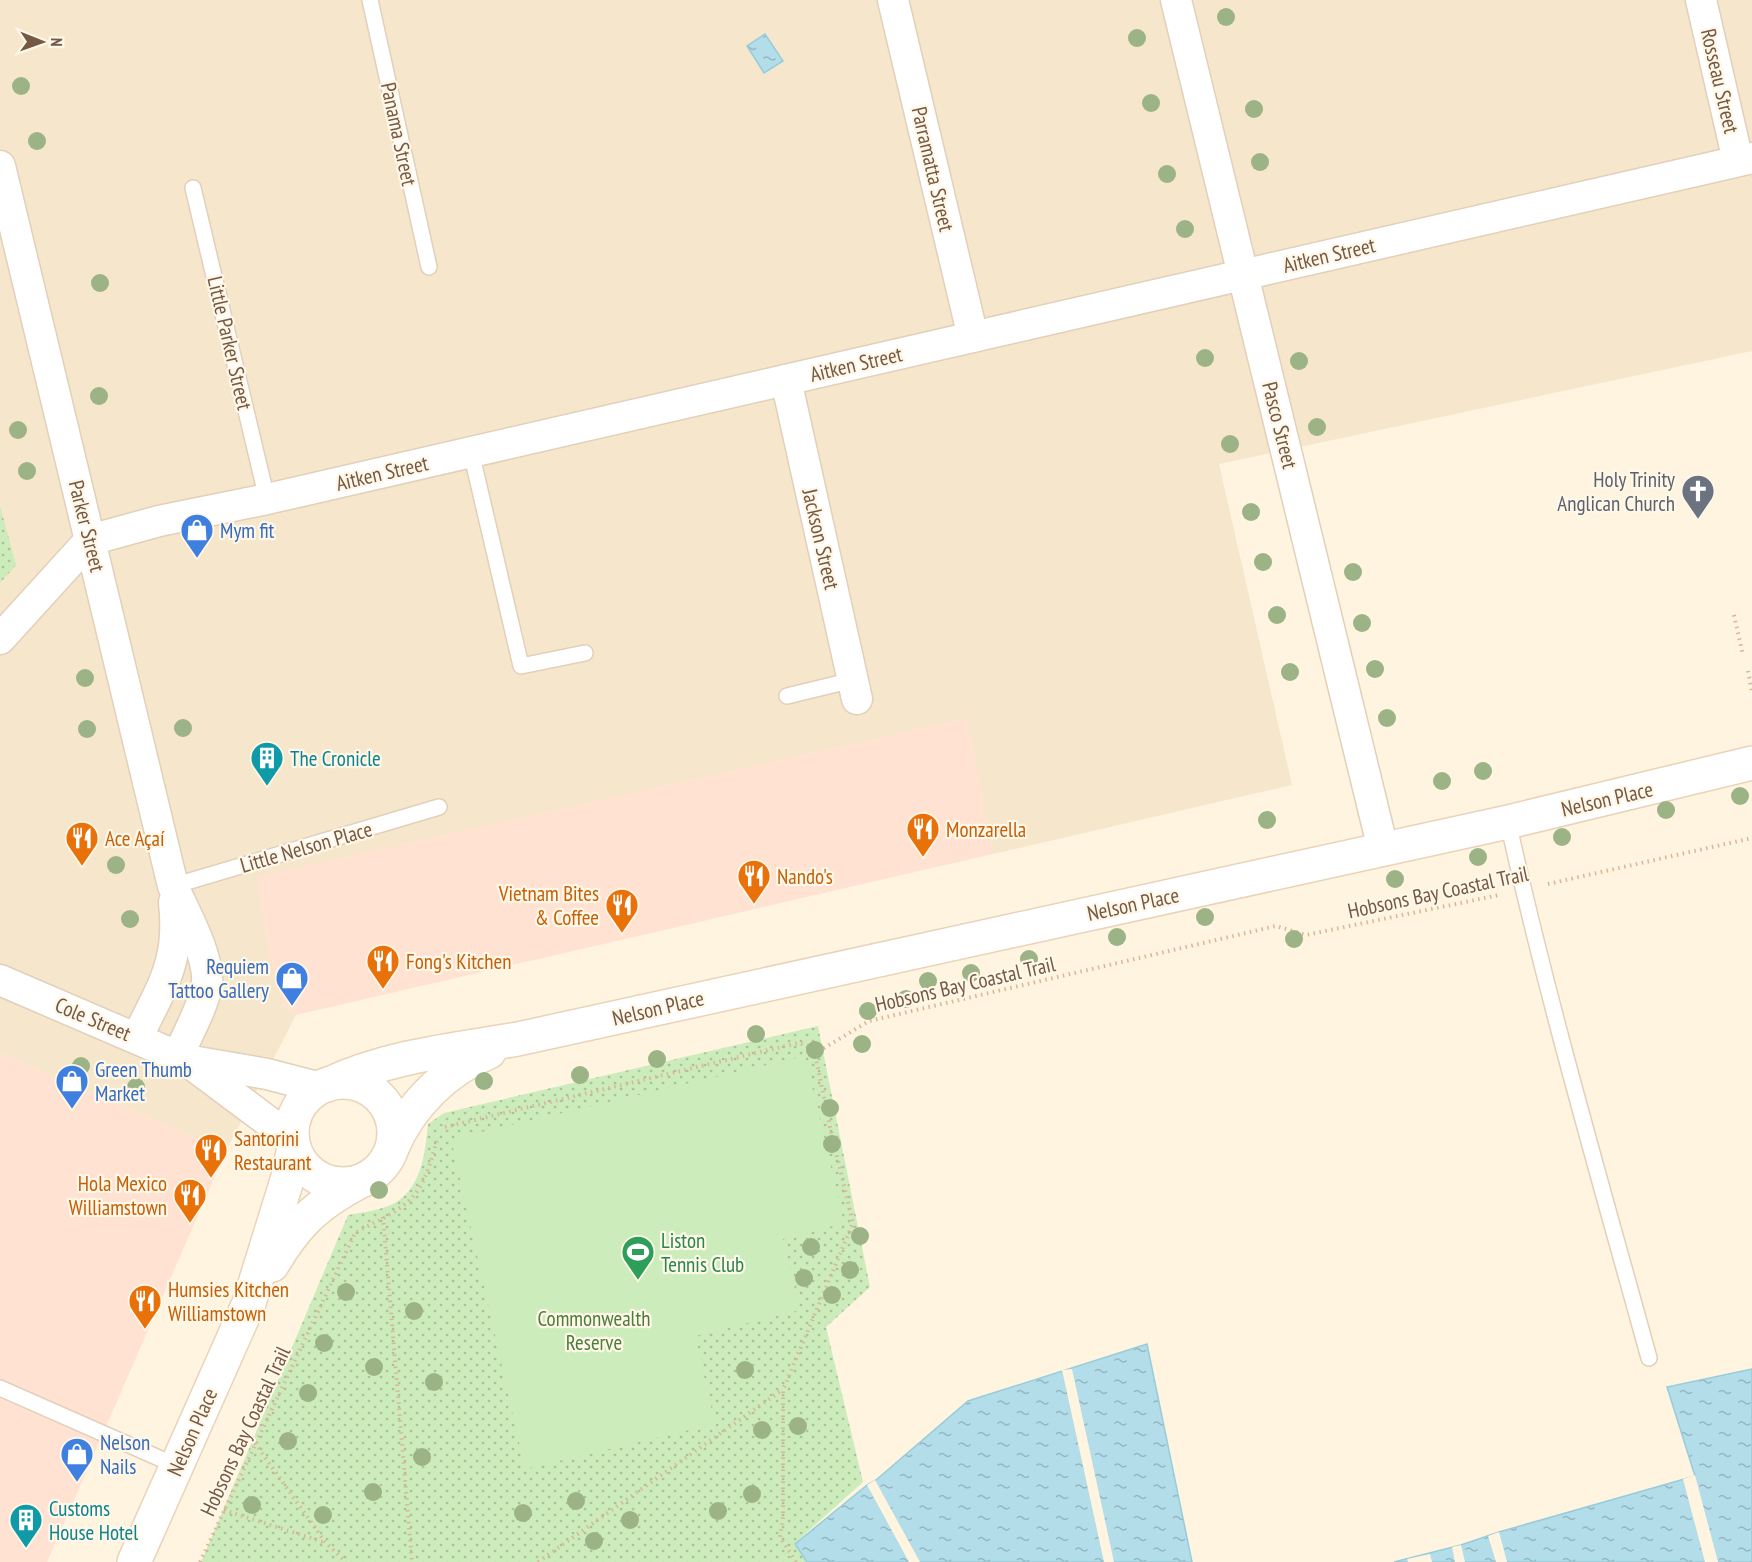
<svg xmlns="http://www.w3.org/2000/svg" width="1752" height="1562" font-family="'PT Sans Narrow',sans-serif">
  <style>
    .residential { fill: #f6e6cc }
    .commercial { fill: #ffe2d2 }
    .grass { fill: url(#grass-dots) }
    .garden { fill: #cdecbc }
    .water { fill: url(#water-ripples); stroke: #97ccdb; stroke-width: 1.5 }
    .pier { fill: #fef4df }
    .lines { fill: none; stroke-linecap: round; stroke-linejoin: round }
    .lane-casing { stroke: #e2d0ba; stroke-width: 18 }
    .street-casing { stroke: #e2d0ba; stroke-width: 33 }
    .secondary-casing { stroke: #ead3b9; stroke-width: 36 }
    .path { stroke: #dab698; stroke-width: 4; stroke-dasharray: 1.5 4.5; stroke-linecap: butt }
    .lane { stroke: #fff; stroke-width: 15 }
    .street { stroke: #fff; stroke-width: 30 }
    .secondary { stroke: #fff; stroke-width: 33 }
    .tree { fill: #9cb385 }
    .labels { text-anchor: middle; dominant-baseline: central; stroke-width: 4.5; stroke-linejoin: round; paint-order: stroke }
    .street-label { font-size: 21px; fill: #765945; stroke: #fff7e7 }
    .worship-label { font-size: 21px; fill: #5b616d; stroke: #fff7e7; text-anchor: end }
    .shop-label { font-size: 21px; fill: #366cbe; stroke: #fff7e7; text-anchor: start }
    .culture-label { font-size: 21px; fill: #0d838f; stroke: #fff7e7; text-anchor: start }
    .food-label { font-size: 21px; fill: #c56008; stroke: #fff7e7; text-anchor: start }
    .leisure-label { font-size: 21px; fill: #27864d; stroke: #fff7e7; text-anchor: start }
    .park-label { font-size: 21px; fill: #4b7d3c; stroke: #fff7e7 }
  </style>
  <defs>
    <pattern id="grass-dots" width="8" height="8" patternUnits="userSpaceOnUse" patternTransform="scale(1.5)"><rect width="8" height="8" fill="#cdecbc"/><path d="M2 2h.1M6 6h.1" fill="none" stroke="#abc29b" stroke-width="1.8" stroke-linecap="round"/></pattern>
    <pattern id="water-ripples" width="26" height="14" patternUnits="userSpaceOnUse" patternTransform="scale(1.5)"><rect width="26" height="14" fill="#b2dde9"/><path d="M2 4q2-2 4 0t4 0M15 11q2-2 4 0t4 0" fill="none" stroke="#95b6bf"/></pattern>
  </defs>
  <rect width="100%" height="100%" fill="#fef4df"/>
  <polygon class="residential" points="0,0 1752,0 1752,351 1219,464 1292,785 993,854 966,718 282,1005 296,1015 226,1151 0,1053"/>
  <g class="commercial">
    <polygon points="967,718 993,854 296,1015 282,1005 268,950 257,877"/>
    <polygon points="0,1053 226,1151 47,1562 0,1562"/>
  </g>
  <g class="grass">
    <polygon points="0,506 16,565 0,583"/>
    <path d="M818,1026L870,1287L826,1327L863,1482L795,1543L807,1562H201L348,1215C363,1212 385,1210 398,1201C423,1183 425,1151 428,1124L444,1113Z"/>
  </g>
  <polygon class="garden" points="805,1056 844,1223 783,1239 800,1310 695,1336 715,1424 525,1469 451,1139"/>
  <g class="water">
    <polygon points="765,34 783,61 764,73 747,46"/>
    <polygon points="1147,1344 1192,1562 807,1562 795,1544 867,1485 876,1480 968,1401"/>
    <polygon points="1752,1369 1752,1562 1394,1562 1461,1545 1499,1532 1695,1476 1667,1387"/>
  </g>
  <g class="pier">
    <polygon points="1072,1369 1114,1562 1104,1562 1062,1370"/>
    <polygon points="1695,1475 1718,1562 1705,1562 1683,1479"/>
    <polygon points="875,1480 920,1562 909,1562 867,1485"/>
    <polygon points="1499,1532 1507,1562 1496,1562 1488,1536"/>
    <polygon points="1461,1545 1465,1562 1455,1562 1452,1547"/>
    <polygon points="1430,1554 1432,1562 1408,1562 1407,1559"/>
  </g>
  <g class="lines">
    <g class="lane-casing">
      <g id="lane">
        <polyline points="370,0 429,267"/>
        <polyline points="193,188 267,499"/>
        <polyline points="471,452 521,666 585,653"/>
        <polyline points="787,696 853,680"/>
        <path d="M1508,822C1548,1002 1600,1180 1649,1358"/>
        <polyline points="173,886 439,807"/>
        <polyline points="0,1388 177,1466"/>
      </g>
    </g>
    <g class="street-casing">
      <g id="street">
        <polyline points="893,0 973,337"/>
        <polyline points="1176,0 1383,849"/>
        <polyline points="1701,0 1738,161"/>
        <path d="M0,166L173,886C184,911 209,955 207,982C206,1002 186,1037 178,1056"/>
        <polyline points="786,380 857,699"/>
        <polyline points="0,639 90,540 159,521 267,499 1752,158"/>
        <polyline points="0,980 186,1060 293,1140"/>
        <path d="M137,1038C149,1012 166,985 172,957C176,939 176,920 174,902"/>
        <polyline points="192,1061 267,1074 321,1088"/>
      </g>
    </g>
    <g class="secondary-casing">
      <g id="secondary">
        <circle cx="343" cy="1133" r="51"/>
        <path d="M327,1085C388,1056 453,1050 518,1039L1508,822L1752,763"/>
        <path d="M392,1148C410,1105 446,1070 489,1052"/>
        <path d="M272,1265C297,1223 316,1205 359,1182"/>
        <polyline points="134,1562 249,1303 288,1177 294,1147"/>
      </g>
    </g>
    <g class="path">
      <polyline points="1734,615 1743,655"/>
      <polyline points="1748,671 1752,692"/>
      <polyline points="1548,884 1752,838"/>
      <polyline points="445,1127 798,1043 821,1050 869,1021 1276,926 1306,935 1499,895"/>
      <polyline points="383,1217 412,1562"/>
      <polyline points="255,1443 325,1542 346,1562"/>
      <polyline points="224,1510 323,1542"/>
      <path d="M200,1562L355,1233C374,1222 401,1212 415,1194C427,1179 432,1157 437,1140"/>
      <polyline points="538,1562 782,1390"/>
      <polyline points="796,1562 780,1537 783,1517 783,1390 853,1223 830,1127 814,1049"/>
    </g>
    <use href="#lane" class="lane"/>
    <use href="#street" class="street"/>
    <use href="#secondary" class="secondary"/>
  </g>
  <g class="tree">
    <circle cx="1226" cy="17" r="9"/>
    <circle cx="1137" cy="38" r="9"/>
    <circle cx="21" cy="86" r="9"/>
    <circle cx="1151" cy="103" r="9"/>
    <circle cx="1254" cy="109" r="9"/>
    <circle cx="37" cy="141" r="9"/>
    <circle cx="1260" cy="162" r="9"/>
    <circle cx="1167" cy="174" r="9"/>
    <circle cx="1185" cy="229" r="9"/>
    <circle cx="100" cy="283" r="9"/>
    <circle cx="1205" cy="358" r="9"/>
    <circle cx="1299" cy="361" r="9"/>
    <circle cx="99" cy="396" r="9"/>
    <circle cx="1317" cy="427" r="9"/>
    <circle cx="18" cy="430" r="9"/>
    <circle cx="1230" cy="444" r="9"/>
    <circle cx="27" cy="471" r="9"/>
    <circle cx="1251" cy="512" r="9"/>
    <circle cx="1263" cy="562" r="9"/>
    <circle cx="1353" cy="572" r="9"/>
    <circle cx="1277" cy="615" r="9"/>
    <circle cx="1362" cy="623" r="9"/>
    <circle cx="1375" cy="669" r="9"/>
    <circle cx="1290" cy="672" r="9"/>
    <circle cx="85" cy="678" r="9"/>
    <circle cx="1387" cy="718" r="9"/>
    <circle cx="183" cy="728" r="9"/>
    <circle cx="87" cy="729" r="9"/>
    <circle cx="1483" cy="771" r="9"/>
    <circle cx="1442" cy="781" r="9"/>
    <circle cx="1740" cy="796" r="9"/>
    <circle cx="1666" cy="810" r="9"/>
    <circle cx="1267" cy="820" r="9"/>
    <circle cx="1562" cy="837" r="9"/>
    <circle cx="1478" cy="857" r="9"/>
    <circle cx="116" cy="865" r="9"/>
    <circle cx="1395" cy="879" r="9"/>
    <circle cx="1205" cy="917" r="9"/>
    <circle cx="130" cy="919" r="9"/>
    <circle cx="1117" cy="937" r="9"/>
    <circle cx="1294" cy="939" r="9"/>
    <circle cx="1029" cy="959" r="9"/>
    <circle cx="971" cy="973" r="9"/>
    <circle cx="928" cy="981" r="9"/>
    <circle cx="906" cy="999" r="9"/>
    <circle cx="868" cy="1011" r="9"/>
    <circle cx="756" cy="1034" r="9"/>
    <circle cx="862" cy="1044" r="9"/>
    <circle cx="815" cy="1050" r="9"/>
    <circle cx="657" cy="1059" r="9"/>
    <circle cx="81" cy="1066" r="9"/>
    <circle cx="580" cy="1075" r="9"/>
    <circle cx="484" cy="1081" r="9"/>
    <circle cx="136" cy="1087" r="9"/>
    <circle cx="830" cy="1108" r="9"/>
    <circle cx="832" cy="1144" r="9"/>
    <circle cx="379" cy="1190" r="9"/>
    <circle cx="860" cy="1236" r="9"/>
    <circle cx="811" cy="1247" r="9"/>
    <circle cx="850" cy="1270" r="9"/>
    <circle cx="804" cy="1278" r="9"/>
    <circle cx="346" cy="1292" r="9"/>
    <circle cx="832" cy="1295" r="9"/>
    <circle cx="414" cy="1311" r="9"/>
    <circle cx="324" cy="1343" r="9"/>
    <circle cx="374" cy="1367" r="9"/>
    <circle cx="745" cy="1370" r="9"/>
    <circle cx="434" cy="1382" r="9"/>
    <circle cx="308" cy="1393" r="9"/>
    <circle cx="798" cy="1426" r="9"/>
    <circle cx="762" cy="1430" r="9"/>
    <circle cx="288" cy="1441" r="9"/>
    <circle cx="422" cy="1457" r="9"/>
    <circle cx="373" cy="1492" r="9"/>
    <circle cx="752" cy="1494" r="9"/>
    <circle cx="576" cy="1501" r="9"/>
    <circle cx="252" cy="1505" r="9"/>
    <circle cx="718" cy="1511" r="9"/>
    <circle cx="523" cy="1513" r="9"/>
    <circle cx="323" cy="1515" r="9"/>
    <circle cx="630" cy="1520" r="9"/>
    <circle cx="594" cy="1541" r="9"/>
  </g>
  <defs>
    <g id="church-pin" transform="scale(1.725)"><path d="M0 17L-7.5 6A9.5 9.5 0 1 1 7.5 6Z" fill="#6b7280" stroke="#fff7e7"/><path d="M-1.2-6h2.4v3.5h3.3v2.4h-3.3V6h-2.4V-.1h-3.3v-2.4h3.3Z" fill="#fff"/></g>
    <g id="shop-pin" transform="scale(1.725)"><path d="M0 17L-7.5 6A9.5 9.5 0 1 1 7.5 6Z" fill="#3f7fe0" stroke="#fff7e7"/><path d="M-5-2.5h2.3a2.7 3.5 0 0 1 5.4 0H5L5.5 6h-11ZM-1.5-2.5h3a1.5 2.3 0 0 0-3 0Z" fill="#fff"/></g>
    <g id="building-pin" transform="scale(1.725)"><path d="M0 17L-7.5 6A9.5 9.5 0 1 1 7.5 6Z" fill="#0f9aa8" stroke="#fff7e7"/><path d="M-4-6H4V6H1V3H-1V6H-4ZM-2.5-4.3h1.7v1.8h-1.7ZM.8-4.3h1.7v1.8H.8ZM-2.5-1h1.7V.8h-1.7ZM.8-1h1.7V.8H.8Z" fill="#fff"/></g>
    <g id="restaurant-pin" transform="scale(1.725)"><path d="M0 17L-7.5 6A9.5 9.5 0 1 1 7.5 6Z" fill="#e8710a" stroke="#fff7e7"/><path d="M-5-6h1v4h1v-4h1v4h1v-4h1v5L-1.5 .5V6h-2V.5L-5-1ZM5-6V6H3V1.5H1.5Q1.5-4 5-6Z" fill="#fff"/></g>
    <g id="stadium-pin" transform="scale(1.725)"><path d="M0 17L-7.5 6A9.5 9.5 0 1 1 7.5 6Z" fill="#2e9e5b" stroke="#fff7e7"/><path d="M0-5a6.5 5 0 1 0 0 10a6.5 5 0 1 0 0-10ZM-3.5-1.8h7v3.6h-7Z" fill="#fff"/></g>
  </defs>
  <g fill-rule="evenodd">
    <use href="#church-pin" x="1698" y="491"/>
    <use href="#shop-pin" x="197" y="530"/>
    <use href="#building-pin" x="267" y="758"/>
    <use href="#restaurant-pin" x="923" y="829"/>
    <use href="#restaurant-pin" x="82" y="838"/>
    <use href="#restaurant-pin" x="754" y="876"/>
    <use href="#restaurant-pin" x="622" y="905"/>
    <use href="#restaurant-pin" x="383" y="961"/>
    <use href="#shop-pin" x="292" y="978"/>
    <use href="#shop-pin" x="72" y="1081"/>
    <use href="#restaurant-pin" x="211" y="1150"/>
    <use href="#restaurant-pin" x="190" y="1195"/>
    <use href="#stadium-pin" x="638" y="1252"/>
    <use href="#restaurant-pin" x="145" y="1301"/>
    <use href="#shop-pin" x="77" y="1454"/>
    <use href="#building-pin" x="26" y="1520"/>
  </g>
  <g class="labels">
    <g class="street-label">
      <text transform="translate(1720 81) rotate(77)">Rosseau Street</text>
      <text transform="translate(399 134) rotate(78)">Panama Street</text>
      <text transform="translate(933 169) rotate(77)">Parramatta Street</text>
      <text transform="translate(1329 255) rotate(-13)">Aitken Street</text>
      <text transform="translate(230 343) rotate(77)">Little Parker Street</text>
      <text transform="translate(856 364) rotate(-13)">Aitken Street</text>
      <text transform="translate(1280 425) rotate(76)">Pasco Street</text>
      <text transform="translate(382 473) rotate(-13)">Aitken Street</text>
      <text transform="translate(87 526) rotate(76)">Parker Street</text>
      <text transform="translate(821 539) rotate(77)">Jackson Street</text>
      <text transform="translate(1607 799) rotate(-13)">Nelson Place</text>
      <text transform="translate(306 847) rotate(-16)">Little Nelson Place</text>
      <text transform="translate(1438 892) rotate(-12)">Hobsons Bay Coastal Trail</text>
      <text transform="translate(1133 904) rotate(-12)">Nelson Place</text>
      <text transform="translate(965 984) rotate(-13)">Hobsons Bay Coastal Trail</text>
      <text transform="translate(658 1008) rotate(-13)">Nelson Place</text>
      <text transform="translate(93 1019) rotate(23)">Cole Street</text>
      <text transform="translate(245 1431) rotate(-65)">Hobsons Bay Coastal Trail</text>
      <text transform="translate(192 1432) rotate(-66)">Nelson Place</text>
    </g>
    <g class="worship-label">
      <text x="1675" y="479">Holy Trinity<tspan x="1675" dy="24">Anglican Church</tspan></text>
    </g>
    <g class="shop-label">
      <text x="220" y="530">Mym fit</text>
      <text x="269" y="966" text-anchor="end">Requiem<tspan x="269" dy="24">Tattoo Gallery</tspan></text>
      <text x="95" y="1069">Green Thumb<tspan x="95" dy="24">Market</tspan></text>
      <text x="100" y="1442">Nelson<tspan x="100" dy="24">Nails</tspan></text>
    </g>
    <g class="culture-label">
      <text x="290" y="758">The Cronicle</text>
      <text x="49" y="1508">Customs<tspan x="49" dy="24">House Hotel</tspan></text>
    </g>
    <g class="food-label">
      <text x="946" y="829">Monzarella</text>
      <text x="105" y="838">Ace Açaí</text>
      <text x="777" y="876">Nando's</text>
      <text x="599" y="893" text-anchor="end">Vietnam Bites<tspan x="599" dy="24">&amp; Coffee</tspan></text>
      <text x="406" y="961">Fong's Kitchen</text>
      <text x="234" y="1138">Santorini<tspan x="234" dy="24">Restaurant</tspan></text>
      <text x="167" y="1183" text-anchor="end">Hola Mexico<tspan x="167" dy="24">Williamstown</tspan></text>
      <text x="168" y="1289">Humsies Kitchen<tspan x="168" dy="24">Williamstown</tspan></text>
    </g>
    <g class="leisure-label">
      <text x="661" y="1240">Liston<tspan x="661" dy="24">Tennis Club</tspan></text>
    </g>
    <g class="park-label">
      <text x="594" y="1318">Commonwealth<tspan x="594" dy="24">Reserve</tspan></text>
    </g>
  </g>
  <g transform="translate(42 42) rotate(91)" stroke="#fff7e7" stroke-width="4.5" paint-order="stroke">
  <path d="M0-4.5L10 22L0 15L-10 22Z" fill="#765945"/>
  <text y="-9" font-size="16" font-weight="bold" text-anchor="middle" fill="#765945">N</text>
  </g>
</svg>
